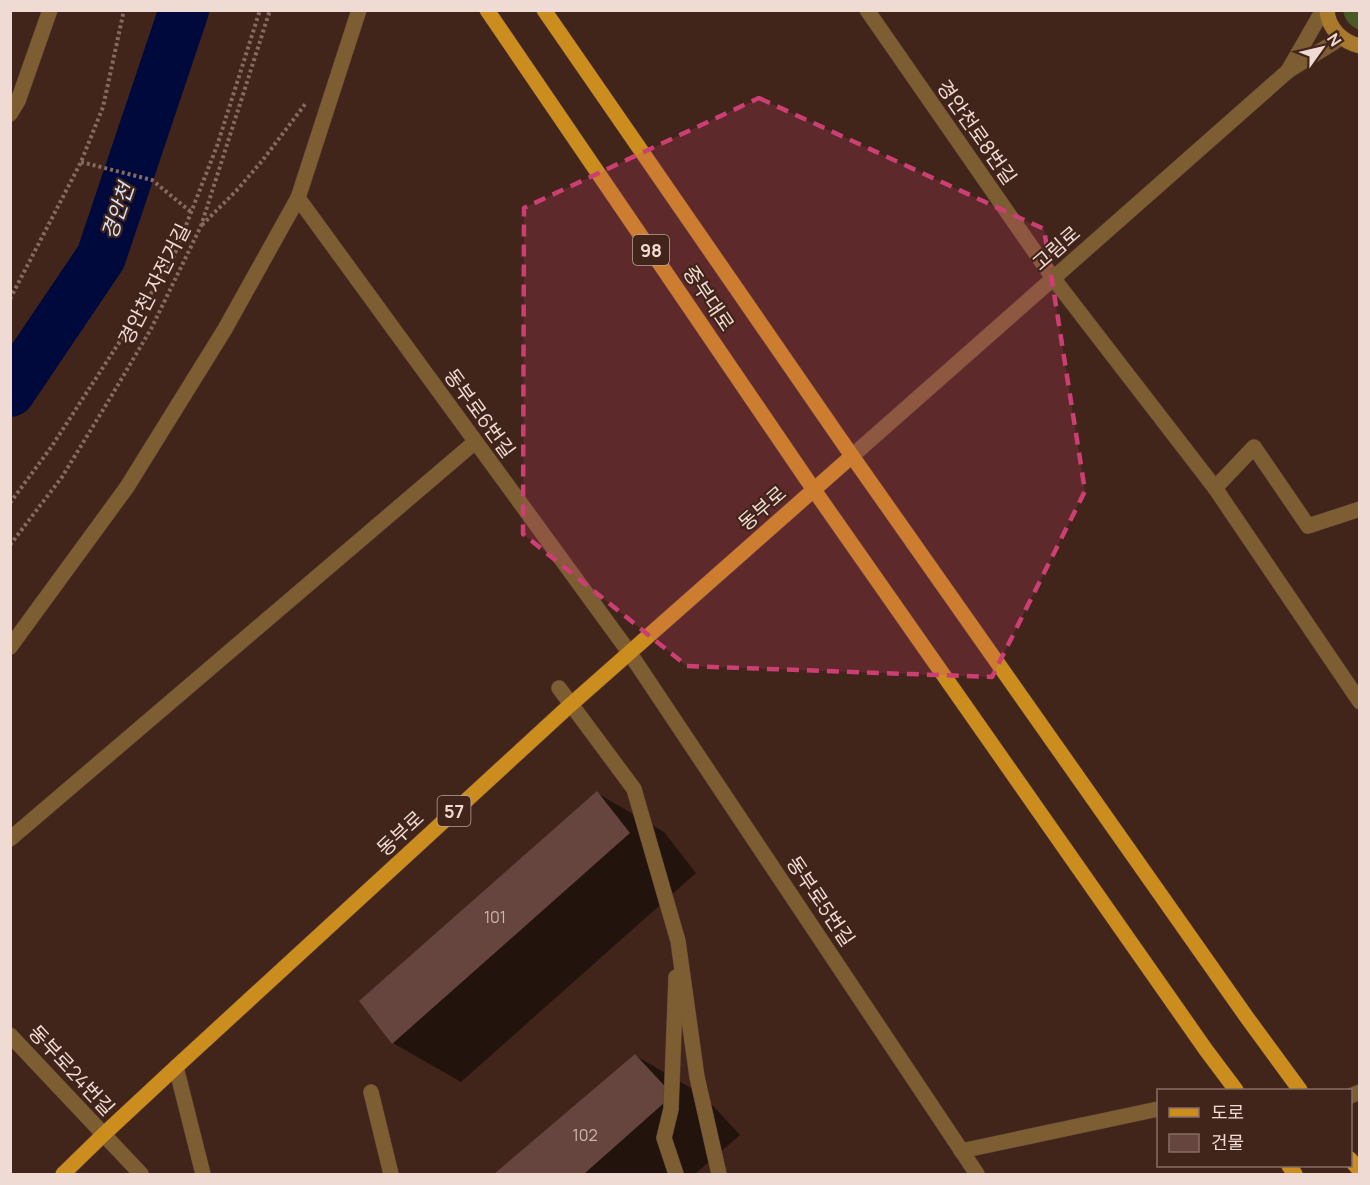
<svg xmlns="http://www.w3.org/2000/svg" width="1370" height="1185" font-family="Manrope,'Noto Sans KR',sans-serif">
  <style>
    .green { fill: #495925 }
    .shadow { fill: #0007 }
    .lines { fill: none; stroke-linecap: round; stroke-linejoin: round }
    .river { stroke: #00093c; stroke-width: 50 }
    .building { fill: #66453e }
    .minor-casing { stroke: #5d4138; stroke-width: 16 }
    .tertiary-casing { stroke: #5d4138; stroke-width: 16 }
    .secondary-casing { stroke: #5d4138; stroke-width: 16 }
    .primary-casing { stroke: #5d4138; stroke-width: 16 }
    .path { stroke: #846b62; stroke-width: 4; stroke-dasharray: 3 3; stroke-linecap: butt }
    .minor { stroke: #7d5e32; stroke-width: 15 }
    .tertiary { stroke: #7d5e32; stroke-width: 15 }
    .secondary { stroke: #a9792c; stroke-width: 15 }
    .primary { stroke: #cc8d1f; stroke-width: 15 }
    .marked { fill: #cb3f73; fill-opacity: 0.2; stroke: #cb3f73; stroke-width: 4.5; stroke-dasharray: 12 8; stroke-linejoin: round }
    .labels { text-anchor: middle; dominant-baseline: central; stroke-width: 4.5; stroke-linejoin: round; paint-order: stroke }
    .number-label { font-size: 16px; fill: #cdb6ae }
    .shield { fill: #41241a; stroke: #bba49c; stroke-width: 1.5 }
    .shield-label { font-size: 18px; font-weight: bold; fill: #efdbd4 }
    .street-label { font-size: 20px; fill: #efdbd4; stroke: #41241a }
    .water-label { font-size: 21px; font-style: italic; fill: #d6e1f2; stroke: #41241a }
  </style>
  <rect width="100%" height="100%" fill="#41241a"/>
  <path class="green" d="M1343,11H1359V30C1350,26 1345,20 1343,11Z"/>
  <g class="shadow">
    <polygon points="597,793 664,832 696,873 461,1082 393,1043 361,1001"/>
    <polygon points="636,1056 703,1095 740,1135 695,1174 497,1174"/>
  </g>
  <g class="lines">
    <polyline class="river" points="10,392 101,257 184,10"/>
  </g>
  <g class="building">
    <polygon points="597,791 630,833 392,1044 359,1001"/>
    <polygon points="635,1054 673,1095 584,1174 494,1174"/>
  </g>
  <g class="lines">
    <g class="minor-casing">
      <g id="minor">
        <polyline points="867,10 1053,278 1215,488 1360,702"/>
        <polyline points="10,114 18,101 50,10"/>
        <polyline points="298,198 629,652 977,1174"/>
        <polyline points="1215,488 1254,447 1308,526 1360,509"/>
        <polyline points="10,647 127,487 225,329 298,198 359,10"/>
        <polyline points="559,688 634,789 678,941 697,1077 719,1174"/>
        <polyline points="10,839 475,442"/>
        <polyline points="10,1035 141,1174"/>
        <polyline points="176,1067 203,1174"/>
        <polyline points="371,1092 391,1174"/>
        <polyline points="1350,1096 1360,1092"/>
        <polyline points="961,1151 1158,1109"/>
        <polyline points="676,1174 664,1138 671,1109 676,977"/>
      </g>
    </g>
    <g class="tertiary-casing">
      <g id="tertiary">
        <polyline points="1323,10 1288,71 1341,38"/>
        <polyline points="852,456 1288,71"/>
      </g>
    </g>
    <g class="secondary-casing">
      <path id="secondary" d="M1327,10C1328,29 1343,42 1360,46"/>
    </g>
    <g class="primary-casing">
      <g id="primary">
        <polyline points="487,10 814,490 1206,1050 1236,1090"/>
        <polyline points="544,10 852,456 1248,1019 1300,1090"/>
        <polyline points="1350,1159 1360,1171"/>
        <polyline points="1289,1166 1295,1174"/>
        <polyline points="63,1174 104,1134 176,1067 568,707 852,456"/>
      </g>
    </g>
    <g class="path">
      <polyline points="81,162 152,180 191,212"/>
      <polyline points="202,225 237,190 262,161 306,103"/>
      <polyline points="10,299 81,162 103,107 124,10"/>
      <polyline points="10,503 52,446 172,261 217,146 260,10"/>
      <polyline points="10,545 62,477 106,405 151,329 201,226 270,10"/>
    </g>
    <use href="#minor" class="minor"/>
    <use href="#tertiary" class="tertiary"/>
    <use href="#secondary" class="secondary"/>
    <use href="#primary" class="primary"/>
  </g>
  <path class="marked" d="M759,98L1044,229L1085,491L992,677L687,666L523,534L524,208Z"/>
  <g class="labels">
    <g class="number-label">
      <text x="495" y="917">101</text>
      <text x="585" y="1135">102</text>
    </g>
    <g class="shield">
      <rect x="633" y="235" width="36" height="30" rx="4.5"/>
      <rect x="437.5" y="796" width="33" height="30" rx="4.5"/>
    </g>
    <g class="shield-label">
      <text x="651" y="250">98</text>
      <text x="454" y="811">57</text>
    </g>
    <g class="street-label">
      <text transform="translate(977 132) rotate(55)">경안천로8번길</text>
      <text transform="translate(1056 248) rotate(-41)">고림로</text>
      <text transform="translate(154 284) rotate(-63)">경안천 자전거길</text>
      <text transform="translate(709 298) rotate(56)">중부대로</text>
      <text transform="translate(480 413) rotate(54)">동부로6번길</text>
      <text transform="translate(762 508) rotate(-41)">동부로</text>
      <text transform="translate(400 833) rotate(-43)">동부로</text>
      <text transform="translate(821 901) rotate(56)">동부로5번길</text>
      <text transform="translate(72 1070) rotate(47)">동부로24번길</text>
    </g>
    <g class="water-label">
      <text transform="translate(117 211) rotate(-71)">경안천</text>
    </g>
  </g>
  <rect width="1370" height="1185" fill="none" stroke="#efdbd4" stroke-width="24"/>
  <rect x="1157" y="1089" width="195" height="78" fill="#41241a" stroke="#876d64" stroke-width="1.5"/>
  <rect x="1169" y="1108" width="30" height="9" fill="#cc8d1f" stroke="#876d64" stroke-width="1.5"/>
  <text x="1211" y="1119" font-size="18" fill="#efdbd4">도로</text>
  <rect x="1169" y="1134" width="30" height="18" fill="#66453e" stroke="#876d64" stroke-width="1.5"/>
  <text x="1211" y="1149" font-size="18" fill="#efdbd4">건물</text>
  <g transform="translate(1322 48) rotate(56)" stroke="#41241a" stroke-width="4.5" paint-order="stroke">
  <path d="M0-4.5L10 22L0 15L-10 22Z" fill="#efdbd4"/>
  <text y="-9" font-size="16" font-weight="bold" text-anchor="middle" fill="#efdbd4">N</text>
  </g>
</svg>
